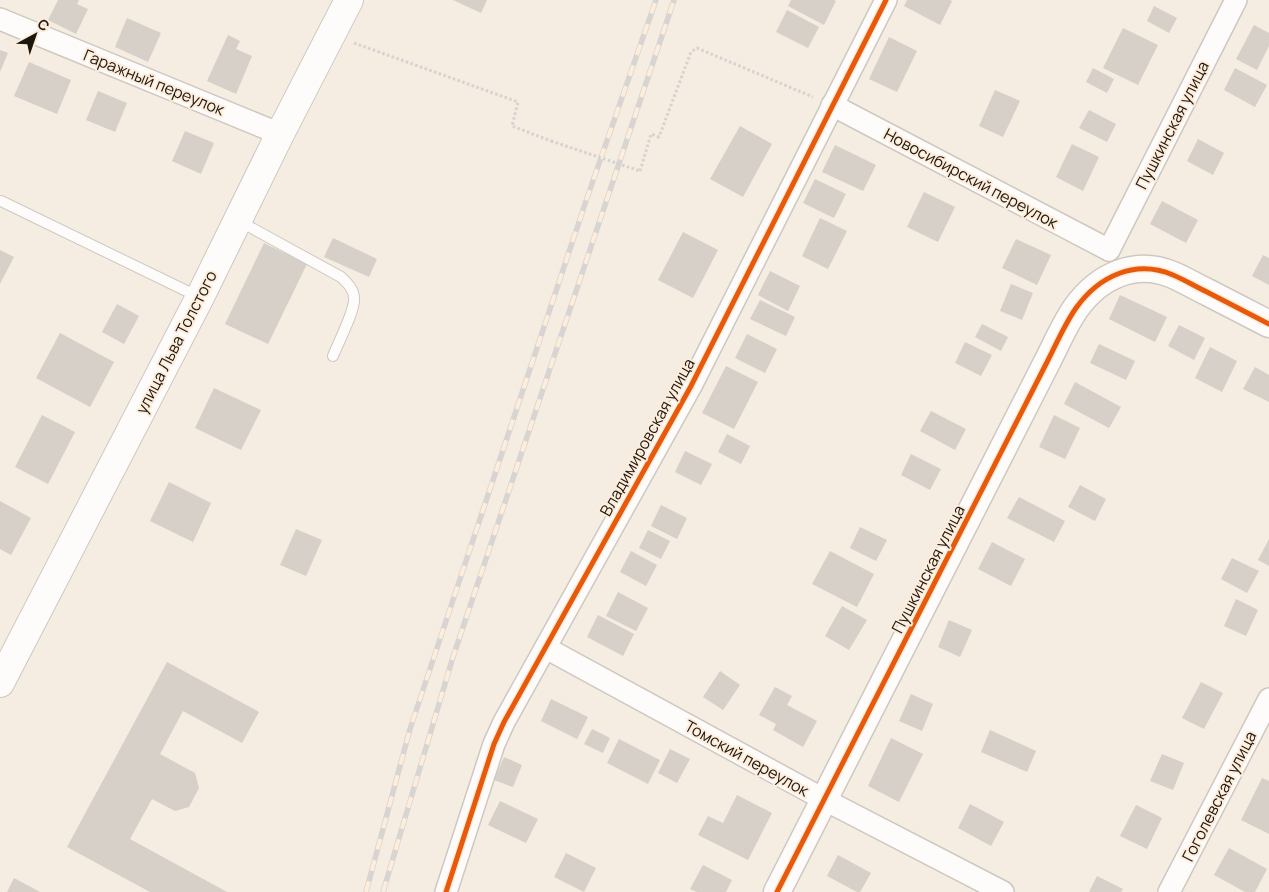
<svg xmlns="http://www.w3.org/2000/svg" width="1269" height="892" font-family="Manrope,sans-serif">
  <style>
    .building { fill: #d7d0c8 }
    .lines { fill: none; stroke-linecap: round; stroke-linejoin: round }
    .service-casing { stroke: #cec8c0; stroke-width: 12 }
    .minor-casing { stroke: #cec8c0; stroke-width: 24 }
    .tertiary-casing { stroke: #cec8c0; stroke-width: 29 }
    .secondary-casing { stroke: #cec8c0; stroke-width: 30 }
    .path { stroke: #d6d2cf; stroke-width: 3; stroke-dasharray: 2.5 2.5; stroke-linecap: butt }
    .service { stroke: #fefcfb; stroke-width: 10 }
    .minor { stroke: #fefcfb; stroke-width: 21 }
    .tertiary { stroke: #fefcfb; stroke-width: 26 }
    .secondary { stroke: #fefcfb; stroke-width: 28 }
    .rail-casing { stroke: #d7d4d1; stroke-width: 5.5 }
    .rail { stroke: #fdedda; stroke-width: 4; stroke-dasharray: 11; stroke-linecap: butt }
    .path-bridge { stroke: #d6d2cf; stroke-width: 3; stroke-dasharray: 2.5 2.5; stroke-linecap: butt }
    .cycleway-casing { stroke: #fdedda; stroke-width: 8 }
    .cycleway { stroke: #e8590c; stroke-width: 5 }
    .labels { text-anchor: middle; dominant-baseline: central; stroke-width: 4; stroke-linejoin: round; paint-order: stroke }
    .street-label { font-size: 16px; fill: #1d1711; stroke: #fdedda }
  </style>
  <rect width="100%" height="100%" fill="#f5ece2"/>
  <g class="building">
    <polygon points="58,0 79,0 77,4 88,9 76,34 48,20"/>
    <polygon points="453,0 487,0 481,13"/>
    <polygon points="791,0 834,0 836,1 824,25 788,6"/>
    <polygon points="907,0 950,0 952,1 940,25 904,6"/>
    <polygon points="1154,6 1177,18 1169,33 1147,21"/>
    <polygon points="787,10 819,27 808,48 776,32"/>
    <polygon points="127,18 161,33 148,62 115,47"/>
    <polygon points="1254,25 1269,33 1269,46 1257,70 1236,59"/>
    <polygon points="1123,28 1158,45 1138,85 1103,68"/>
    <polygon points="228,35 240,41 236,49 252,56 236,94 207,81"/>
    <polygon points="889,37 917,51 897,92 869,79"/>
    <polygon points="0,50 8,53 0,72"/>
    <polygon points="29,62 71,80 57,114 14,96"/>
    <polygon points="1093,68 1114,79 1107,93 1086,82"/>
    <polygon points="1235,68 1267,85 1255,107 1224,90"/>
    <polygon points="995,90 1020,101 1003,137 979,126"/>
    <polygon points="98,91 127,103 115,132 86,120"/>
    <polygon points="1089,110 1116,124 1107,142 1079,128"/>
    <polygon points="740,126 772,144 743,197 710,179"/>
    <polygon points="185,131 214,143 201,174 172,161"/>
    <polygon points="1198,139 1224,153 1213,175 1187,161"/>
    <polygon points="1072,144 1099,157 1083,191 1056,177"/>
    <polygon points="835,145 876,165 863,191 822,172"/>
    <polygon points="815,179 846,194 834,218 803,203"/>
    <polygon points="924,192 955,207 938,242 907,227"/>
    <polygon points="1162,201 1198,220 1186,243 1150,224"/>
    <polygon points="820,218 847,231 828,269 802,256"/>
    <polygon points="683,232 718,250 693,298 658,280"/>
    <polygon points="333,238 377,259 369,277 324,257"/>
    <polygon points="1016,239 1051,255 1037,285 1002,268"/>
    <polygon points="264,243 307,264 268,344 225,324"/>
    <polygon points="0,250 14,257 0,284"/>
    <polygon points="1263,255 1269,258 1269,285 1252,276"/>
    <polygon points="770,271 800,286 788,311 758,295"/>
    <polygon points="1011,284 1033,293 1022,320 1000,311"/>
    <polygon points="1120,295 1167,317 1155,342 1109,319"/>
    <polygon points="760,300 795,317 786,336 750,319"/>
    <polygon points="117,304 139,316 124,344 102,332"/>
    <polygon points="982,324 1008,337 1001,351 975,337"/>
    <polygon points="1179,325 1205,338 1194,360 1168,346"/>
    <polygon points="60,333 114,362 90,407 36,378"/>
    <polygon points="747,334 777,349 765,373 735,358"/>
    <polygon points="965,342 992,355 981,376 955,363"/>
    <polygon points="1099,344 1135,361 1126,380 1090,363"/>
    <polygon points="1210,347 1237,361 1222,392 1195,378"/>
    <polygon points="726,366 758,382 734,429 702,413"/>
    <polygon points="1255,367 1269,375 1269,402 1243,389"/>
    <polygon points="1075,382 1121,407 1109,428 1064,404"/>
    <polygon points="214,388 261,410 241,450 195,428"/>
    <polygon points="931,411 966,429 955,450 920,431"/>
    <polygon points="42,415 75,432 48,484 15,467"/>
    <polygon points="1054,415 1080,428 1065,459 1039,447"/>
    <polygon points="727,434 750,446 741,464 718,452"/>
    <polygon points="685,451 712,464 701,485 675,472"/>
    <polygon points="911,454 941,469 930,490 901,475"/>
    <polygon points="169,482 211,503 193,542 150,521"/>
    <polygon points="1080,485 1106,499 1095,521 1068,507"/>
    <polygon points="1019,497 1065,521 1054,542 1007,518"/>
    <polygon points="0,501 31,518 11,555 0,549"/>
    <polygon points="661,505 687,518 677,539 651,526"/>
    <polygon points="860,527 887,540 876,561 850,548"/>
    <polygon points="296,529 322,540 306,576 280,565"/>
    <polygon points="648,530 670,541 661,559 639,548"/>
    <polygon points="1269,539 1269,566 1258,560"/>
    <polygon points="992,542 1025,559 1011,586 978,569"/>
    <polygon points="631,551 657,565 646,586 620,572"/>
    <polygon points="830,551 874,574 857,607 812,584"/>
    <polygon points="1232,558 1259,571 1247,593 1221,579"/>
    <polygon points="618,592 648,608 636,631 606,616"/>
    <polygon points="1236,599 1258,610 1246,636 1224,626"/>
    <polygon points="842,606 867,620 849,650 825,636"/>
    <polygon points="598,615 634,634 623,656 587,637"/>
    <polygon points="949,620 972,630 960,657 938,647"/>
    <polygon points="167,662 259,712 242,743 183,711 160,754 195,773 199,788 189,807 175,811 152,799 130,839 227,892 150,892 67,847"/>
    <polygon points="720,671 740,685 723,710 703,697"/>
    <polygon points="1201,682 1223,693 1204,729 1182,718"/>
    <polygon points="775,687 792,696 787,705 817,721 803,747 773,730 776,724 759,715"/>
    <polygon points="911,694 933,704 922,731 899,721"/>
    <polygon points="551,699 588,717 577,739 541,721"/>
    <polygon points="592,729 610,738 603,753 584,744"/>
    <polygon points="990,730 1036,751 1027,772 981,752"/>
    <polygon points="891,738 923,754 899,802 868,786"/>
    <polygon points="619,739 660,760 648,784 607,763"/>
    <polygon points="670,749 690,759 677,783 658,773"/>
    <polygon points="1162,754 1184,763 1173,790 1150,781"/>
    <polygon points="504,757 522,765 513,787 494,780"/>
    <polygon points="1262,778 1269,781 1269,834 1241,820"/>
    <polygon points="737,795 772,813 748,860 698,835 708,816 723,823"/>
    <polygon points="500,801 538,819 526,843 488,825"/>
    <polygon points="970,804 1004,822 991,846 958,828"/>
    <polygon points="1136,805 1162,818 1147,849 1120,836"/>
    <polygon points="1229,848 1267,869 1255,892 1245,892 1214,875"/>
    <polygon points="566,853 596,868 584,892 554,877"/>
    <polygon points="838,855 871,873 860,892 857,892 827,876"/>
    <polygon points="703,865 732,880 726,892 697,892 690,889"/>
    <polygon points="1097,876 1123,889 1121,892 1089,892"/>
    <polygon points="14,878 40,892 7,892"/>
  </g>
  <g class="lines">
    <g class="service-casing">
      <g id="service">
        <polyline points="1,201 199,297"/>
        <path d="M239,221L341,277C347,283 353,288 354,297C356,309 338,343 333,356"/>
      </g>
    </g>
    <g class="minor-casing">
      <g id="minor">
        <polyline points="0,19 280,134"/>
        <polyline points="832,105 1109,250"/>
        <polyline points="1109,250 1236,0"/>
        <polyline points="546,648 825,800 1003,892"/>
        <polyline points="446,892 494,744 504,722 691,386 886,0"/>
        <polyline points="1169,892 1269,699"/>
      </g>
    </g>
    <g class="tertiary-casing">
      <path id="tertiary" d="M777,892L1045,366C1055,347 1064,325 1076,308C1099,276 1135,259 1173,275C1185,280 1196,287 1207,292C1228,303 1248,313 1269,324"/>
    </g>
    <g class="secondary-casing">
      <polyline id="secondary" points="0,683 200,297 280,134 349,0"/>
    </g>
    <g class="path">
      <polyline points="354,43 518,102 512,126 551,141"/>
      <polyline points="640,171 651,134 659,137 691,52 697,48 813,97"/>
    </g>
    <use href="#service" class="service"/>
    <use href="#minor" class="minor"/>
    <use href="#tertiary" class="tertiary"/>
    <use href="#secondary" class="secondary"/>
    <g class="rail-casing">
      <g id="rail">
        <polyline points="366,892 410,729 586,201 656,0"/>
        <polyline points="383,892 453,657 674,0"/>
      </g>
    </g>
    <use href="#rail" class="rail"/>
    <polyline class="path-bridge" points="551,141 640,171"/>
    <g class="cycleway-casing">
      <g id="cycleway">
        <polyline points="446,892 494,744 504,722 691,386 886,0"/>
        <path d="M777,892L1045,366C1055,347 1064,325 1076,308C1099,276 1135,259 1173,275C1185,280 1196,287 1207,292C1228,303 1248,313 1269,324"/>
      </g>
    </g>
    <use href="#cycleway" class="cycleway"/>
  </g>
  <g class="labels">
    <g class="street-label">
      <text transform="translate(154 82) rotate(22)">Гаражный переулок</text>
      <text transform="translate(1172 125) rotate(-63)">Пушкинская улица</text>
      <text transform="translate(971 178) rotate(28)">Новосибирский переулок</text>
      <text transform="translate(176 342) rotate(-63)">улица Льва Толстого</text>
      <text transform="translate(647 437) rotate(-61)">Владимировская улица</text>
      <text transform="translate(928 569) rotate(-63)">Пушкинская улица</text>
      <text transform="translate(747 758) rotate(29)">Томский переулок</text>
      <text transform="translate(1219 796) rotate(-63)">Гоголевская улица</text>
    </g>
  </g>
  <g transform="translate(35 35) rotate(40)" stroke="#fdedda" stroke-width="4" paint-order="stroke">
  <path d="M0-4L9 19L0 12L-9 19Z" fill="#1d1711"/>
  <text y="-8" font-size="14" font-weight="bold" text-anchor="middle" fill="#1d1711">С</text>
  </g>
</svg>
